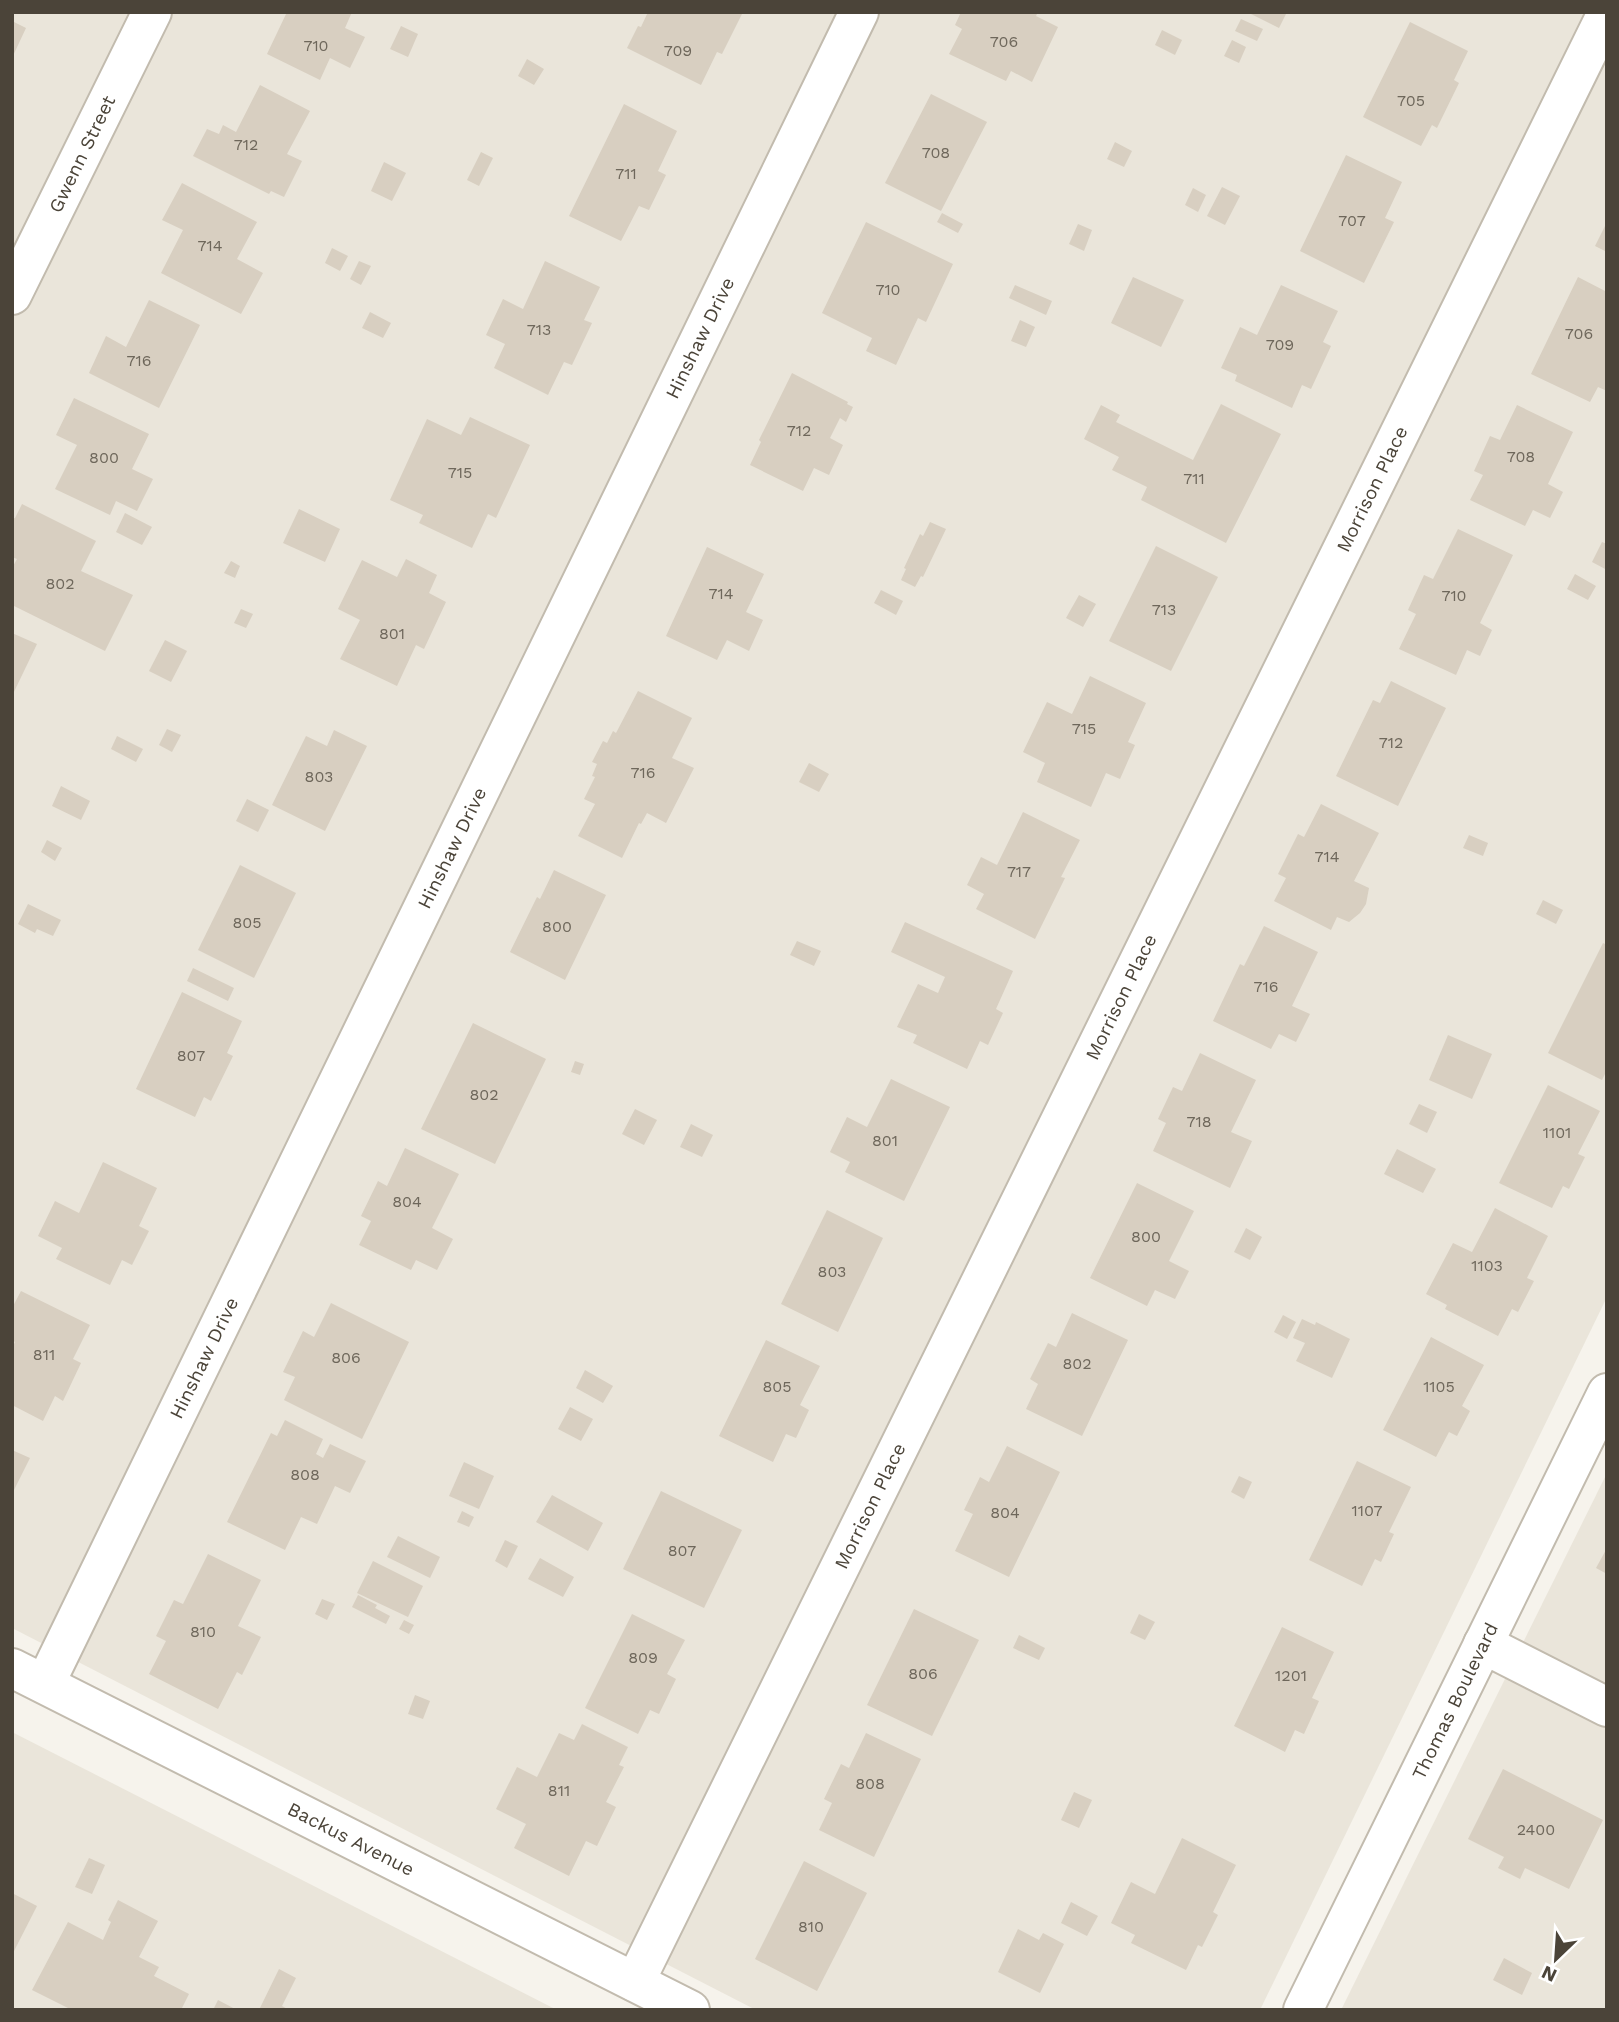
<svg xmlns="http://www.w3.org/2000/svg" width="1619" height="2022" font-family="'Work Sans',sans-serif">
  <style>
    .residential { fill: #eae5da }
    .building { fill: #d8cfc1 }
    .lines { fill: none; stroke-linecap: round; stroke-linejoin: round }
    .minor-casing { stroke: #c2bbae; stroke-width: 42 }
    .tertiary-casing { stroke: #c2bbae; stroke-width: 42 }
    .minor { stroke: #fff; stroke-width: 38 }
    .tertiary { stroke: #fff; stroke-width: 38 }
    .labels { text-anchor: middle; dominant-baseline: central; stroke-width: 7; stroke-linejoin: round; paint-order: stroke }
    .number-label { font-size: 16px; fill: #6e675b }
    .street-label { font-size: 19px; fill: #4b4439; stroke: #fff }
  </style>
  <rect width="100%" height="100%" fill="#f6f3ec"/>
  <g class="residential">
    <polygon points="12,12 1607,12 1607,1297 1260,2010 756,2010 12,1628"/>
    <polygon points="1607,1473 1607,2010 1341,2010"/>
    <polygon points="12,1732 557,2010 12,2010"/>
  </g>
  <g class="building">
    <polygon points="287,12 352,12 345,28 365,37 350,68 330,58 320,80 267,54"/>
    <polygon points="648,12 743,12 722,54 717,52 701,85 627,48 638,26 641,27"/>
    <polygon points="961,12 1038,12 1036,16 1058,27 1032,82 1011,71 1006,81 949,54 962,29 955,25"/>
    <polygon points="1247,12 1287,12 1279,28"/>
    <polygon points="1241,19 1263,29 1257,41 1235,31"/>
    <polygon points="12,21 26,28 12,58"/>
    <polygon points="1410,22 1468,51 1454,80 1459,83 1437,128 1432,125 1421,146 1363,117"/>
    <polygon points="401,26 418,34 408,57 390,49"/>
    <polygon points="1162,30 1182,40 1175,55 1155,45"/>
    <polygon points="1232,40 1246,47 1239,63 1224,56"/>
    <polygon points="527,59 544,69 534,85 518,76"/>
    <polygon points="260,85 310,111 287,154 302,161 284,197 271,191 269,194 193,156 207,129 219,134 223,125 236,132"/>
    <polygon points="931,94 987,122 941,211 885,183"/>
    <polygon points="624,104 677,131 658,171 666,175 649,210 639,206 621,241 569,216"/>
    <polygon points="1115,142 1132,151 1124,167 1107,159"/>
    <polygon points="481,152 493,158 479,186 467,180"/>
    <polygon points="1346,155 1402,182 1385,218 1394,222 1364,283 1300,251"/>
    <polygon points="384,162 406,173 392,201 371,191"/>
    <polygon points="182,183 257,222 237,259 263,273 241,314 161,273 183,230 162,220"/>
    <polygon points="1222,187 1240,196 1225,225 1207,216"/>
    <polygon points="1193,188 1206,195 1198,212 1185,205"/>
    <polygon points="942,213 963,224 958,233 937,222"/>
    <polygon points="866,222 953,264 926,322 918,318 896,365 866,351 872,338 822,313"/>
    <polygon points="1607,222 1607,252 1595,246"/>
    <polygon points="1078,224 1092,230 1084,251 1069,244"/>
    <polygon points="332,248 348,256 340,271 325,263"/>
    <polygon points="359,261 371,266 361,285 350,279"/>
    <polygon points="545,261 600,287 584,320 592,323 572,365 564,362 548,395 494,368 505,344 486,335 503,299 523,309"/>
    <polygon points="1133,277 1184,300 1161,347 1111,323"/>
    <polygon points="1578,277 1607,292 1607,391 1598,387 1590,402 1531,374"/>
    <polygon points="1015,285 1052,301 1046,315 1009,298"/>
    <polygon points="1281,285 1338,311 1323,342 1331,346 1311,389 1302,385 1292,408 1235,381 1237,375 1221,368 1240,327 1257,335"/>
    <polygon points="149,300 200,325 159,408 89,373 106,336 126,347"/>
    <polygon points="370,312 391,323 383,338 362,328"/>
    <polygon points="1020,320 1035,327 1026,347 1011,341"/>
    <polygon points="792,373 848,402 847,404 853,407 846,422 840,418 830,438 843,445 829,475 814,468 803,491 750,465 761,442 759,440"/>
    <polygon points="74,398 149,434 132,469 153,479 137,511 116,501 110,515 55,489 77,445 56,435"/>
    <polygon points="1221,404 1281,434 1226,543 1141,500 1147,487 1112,470 1119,457 1084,439 1101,405 1120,415 1116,422 1193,460"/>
    <polygon points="1517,405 1573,432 1548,484 1563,492 1550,518 1533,510 1525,526 1470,500 1483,475 1474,471 1490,436 1500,440"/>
    <polygon points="470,417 530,445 496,518 488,514 472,548 419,523 423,515 390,500 427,419 461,435"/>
    <polygon points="22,504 96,541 81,571 133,595 105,651 12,605 12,568 17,559 12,557 12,519 15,518"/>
    <polygon points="299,509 340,529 325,562 283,543"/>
    <polygon points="125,513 152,527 142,545 116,532"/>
    <polygon points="930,522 946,529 923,577 921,576 915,587 901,580 906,569 904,568 920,534 923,536"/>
    <polygon points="1458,529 1513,555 1480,623 1492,630 1480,656 1467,650 1456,675 1399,649 1416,614 1408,610 1424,575 1433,579"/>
    <polygon points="1602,542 1607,544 1607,570 1592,562"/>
    <polygon points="1156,546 1218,577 1171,671 1109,641"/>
    <polygon points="707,547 764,574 746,612 763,620 749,651 727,640 717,660 666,636"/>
    <polygon points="406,559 437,575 429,593 446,602 424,649 416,645 397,686 340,659 360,620 338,609 362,560 397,577"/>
    <polygon points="231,561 240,566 235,578 224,573"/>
    <polygon points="1575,574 1596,586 1588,600 1567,589"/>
    <polygon points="881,590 903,601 896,615 874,603"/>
    <polygon points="1079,595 1096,604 1083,627 1066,618"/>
    <polygon points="241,609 253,614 246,628 234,623"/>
    <polygon points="12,633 37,644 12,696"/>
    <polygon points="165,640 187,651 171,682 149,671"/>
    <polygon points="1090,676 1146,703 1128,742 1135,745 1120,779 1106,773 1091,807 1037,782 1045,763 1023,752 1047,702 1072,714"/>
    <polygon points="1391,681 1446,708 1398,806 1336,776 1373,700 1380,703"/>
    <polygon points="638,691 692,718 672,758 694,768 666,823 647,813 641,824 639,823 622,858 578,836 595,804 584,799 595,777 592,776 597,764 592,762 603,741 607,743 613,731 616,733"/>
    <polygon points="167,729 181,735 172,752 159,745"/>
    <polygon points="334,730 367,746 325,831 272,805 306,736 327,746"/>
    <polygon points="117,736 143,749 136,762 111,749"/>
    <polygon points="809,763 829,774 819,792 799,782"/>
    <polygon points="61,786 90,801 81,820 52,806"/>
    <polygon points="247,799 269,810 258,832 236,821"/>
    <polygon points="1321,804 1379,833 1354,881 1369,888 1366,904 1360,913 1349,922 1337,917 1331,930 1274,901 1286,878 1278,874 1298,834 1304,837"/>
    <polygon points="1023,812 1080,840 1061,877 1065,878 1035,939 976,909 984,894 967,885 981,857 997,865"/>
    <polygon points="1469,835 1488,843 1483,856 1463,848"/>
    <polygon points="47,840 62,848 55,861 41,852"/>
    <polygon points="240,865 296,893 254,978 198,950"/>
    <polygon points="554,870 606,895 565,980 510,952 537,897 540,899"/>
    <polygon points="1543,900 1563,910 1556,924 1536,914"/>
    <polygon points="28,904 61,920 53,936 37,929 35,933 18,924"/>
    <polygon points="905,922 1013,971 996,1009 1003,1013 988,1045 980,1041 967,1069 913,1043 917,1035 897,1027 918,984 938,993 945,977 891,952"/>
    <polygon points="1264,926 1318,952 1292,1006 1310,1014 1296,1042 1279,1034 1271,1049 1213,1021 1240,964 1244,966"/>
    <polygon points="797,941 821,951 814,966 790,955"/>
    <polygon points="1603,943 1607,945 1607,1070 1602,1080 1548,1053"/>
    <polygon points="193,968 234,988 228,1001 187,981"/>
    <polygon points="182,992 242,1021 227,1053 233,1056 211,1101 204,1097 195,1117 136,1089"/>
    <polygon points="473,1023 546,1059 495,1164 421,1129"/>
    <polygon points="1448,1035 1492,1054 1472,1099 1429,1080"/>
    <polygon points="1200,1053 1256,1080 1231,1132 1252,1141 1230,1188 1153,1151 1166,1123 1158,1119 1173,1087 1182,1091"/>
    <polygon points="575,1061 584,1064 580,1075 571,1072"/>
    <polygon points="891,1079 950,1107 904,1201 845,1172 850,1162 830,1152 847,1117 867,1127"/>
    <polygon points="1548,1085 1600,1111 1578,1154 1585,1157 1569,1189 1563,1186 1552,1208 1499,1183"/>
    <polygon points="1419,1104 1437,1112 1427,1133 1409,1124"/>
    <polygon points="635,1109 657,1120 644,1145 622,1134"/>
    <polygon points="691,1124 713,1135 702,1157 680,1147"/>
    <polygon points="405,1148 459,1174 432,1228 453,1239 437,1270 416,1260 411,1270 359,1245 371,1221 361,1216 378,1181 387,1186"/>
    <polygon points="1397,1149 1436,1169 1423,1193 1384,1174"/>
    <polygon points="103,1162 157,1188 139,1226 149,1231 132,1265 122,1260 110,1285 56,1259 62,1248 38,1236 55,1201 79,1213"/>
    <polygon points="1137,1183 1194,1211 1169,1261 1189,1271 1175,1299 1155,1290 1147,1306 1090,1278"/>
    <polygon points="1495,1208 1548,1236 1527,1278 1534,1281 1518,1312 1512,1309 1498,1336 1445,1309 1447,1305 1426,1294 1453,1243 1472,1252"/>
    <polygon points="827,1210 883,1238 838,1332 781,1304"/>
    <polygon points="1246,1228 1262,1237 1250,1260 1234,1252"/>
    <polygon points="21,1291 90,1325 73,1359 81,1363 63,1401 55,1396 43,1421 12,1405 12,1348 15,1342 12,1340 12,1308"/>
    <polygon points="331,1303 409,1342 362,1439 284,1400 295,1377 283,1372 303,1331 314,1337"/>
    <polygon points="1072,1313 1128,1340 1082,1436 1026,1409 1038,1384 1030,1379 1048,1343 1056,1347"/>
    <polygon points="1283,1315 1296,1322 1287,1339 1274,1332"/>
    <polygon points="1302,1319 1315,1325 1316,1322 1350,1339 1332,1378 1296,1361 1305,1343 1293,1338"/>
    <polygon points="1431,1337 1484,1365 1462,1406 1470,1411 1457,1436 1449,1432 1436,1457 1383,1430"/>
    <polygon points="766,1340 820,1366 800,1405 809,1410 796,1438 786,1434 773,1462 719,1436"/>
    <polygon points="585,1370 613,1386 603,1403 576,1388"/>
    <polygon points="570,1407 593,1419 581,1441 558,1429"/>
    <polygon points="285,1420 323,1439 316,1454 323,1458 330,1444 366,1461 350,1493 335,1486 317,1524 301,1517 285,1550 227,1522 271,1433 277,1436"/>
    <polygon points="1007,1446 1060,1472 1009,1577 955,1551 973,1514 964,1510 980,1477 989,1482"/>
    <polygon points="12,1450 30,1458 12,1494"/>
    <polygon points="1357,1461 1411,1487 1389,1532 1394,1534 1381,1562 1375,1559 1362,1586 1309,1560"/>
    <polygon points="464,1462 494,1476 479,1509 449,1496"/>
    <polygon points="1239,1476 1252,1482 1244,1499 1231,1492"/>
    <polygon points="661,1491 742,1530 704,1608 623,1569"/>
    <polygon points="552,1495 603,1523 588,1551 536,1522"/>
    <polygon points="462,1511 474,1517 469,1527 457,1522"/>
    <polygon points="398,1536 440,1557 430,1578 387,1557"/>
    <polygon points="505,1540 518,1546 507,1568 495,1561"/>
    <polygon points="1607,1548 1607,1574 1596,1568"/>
    <polygon points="208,1554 261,1580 238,1626 261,1637 242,1675 237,1672 218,1709 149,1674 166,1641 156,1636 174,1600 183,1604"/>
    <polygon points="540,1558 574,1577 563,1597 528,1579"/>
    <polygon points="373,1561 423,1586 408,1617 357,1593"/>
    <polygon points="358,1595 377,1605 375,1608 390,1616 386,1624 352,1607"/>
    <polygon points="322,1599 335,1604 327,1620 315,1614"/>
    <polygon points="914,1609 979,1640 932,1736 867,1705"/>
    <polygon points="632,1614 685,1640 667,1674 676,1679 659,1714 650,1710 638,1734 585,1708"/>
    <polygon points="1139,1614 1155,1622 1145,1640 1130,1633"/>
    <polygon points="404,1620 414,1625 409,1634 399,1629"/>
    <polygon points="1282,1627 1334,1652 1312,1698 1319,1701 1304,1734 1295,1730 1285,1752 1234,1726"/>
    <polygon points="1019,1635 1045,1648 1039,1660 1013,1648"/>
    <polygon points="415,1695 430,1701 423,1719 408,1714"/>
    <polygon points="582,1724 628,1747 619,1765 624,1767 606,1802 616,1807 597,1846 586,1841 569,1876 514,1848 526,1824 496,1809 517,1767 537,1777 559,1733 574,1740"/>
    <polygon points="866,1733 921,1759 874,1857 819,1830 832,1803 824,1799 841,1764 849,1768"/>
    <polygon points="1503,1769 1603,1820 1569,1889 1525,1868 1520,1879 1498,1868 1504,1857 1468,1839"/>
    <polygon points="1074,1792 1092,1800 1079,1828 1061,1820"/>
    <polygon points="1182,1838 1236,1865 1213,1912 1218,1915 1202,1947 1198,1945 1186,1970 1131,1943 1135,1935 1111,1923 1131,1882 1155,1894"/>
    <polygon points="89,1858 105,1865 92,1894 75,1887"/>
    <polygon points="804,1861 867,1893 817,1991 755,1959"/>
    <polygon points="12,1893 37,1906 12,1955"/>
    <polygon points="118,1900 158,1921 139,1957 159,1967 154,1976 189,1994 181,2010 67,2010 68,2008 32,1990 68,1922 103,1940 111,1922 108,1920"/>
    <polygon points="1071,1902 1098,1916 1087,1936 1061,1923"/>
    <polygon points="1018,1929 1039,1940 1043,1933 1064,1944 1040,1993 998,1972"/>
    <polygon points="1504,1958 1532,1973 1522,1995 1493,1980"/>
    <polygon points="279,1969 296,1978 282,2006 289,2010 259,2010"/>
    <polygon points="218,2000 237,2010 213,2010"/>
  </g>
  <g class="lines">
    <g class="minor-casing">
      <g id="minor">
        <polyline points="12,295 152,12"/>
        <polyline points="1483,1644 1607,1707"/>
        <polyline points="45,1684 859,12"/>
        <polyline points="635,1982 1607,13"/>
        <polyline points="1303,2010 1607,1393"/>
      </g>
    </g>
    <g class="tertiary-casing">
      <polyline id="tertiary" points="12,1668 690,2010"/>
    </g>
    <use href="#minor" class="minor"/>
    <use href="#tertiary" class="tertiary"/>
  </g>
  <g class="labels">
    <g class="number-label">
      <text x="1004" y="41">706</text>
      <text x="316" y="45">710</text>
      <text x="678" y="50">709</text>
      <text x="1411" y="100">705</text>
      <text x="246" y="144">712</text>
      <text x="936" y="152">708</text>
      <text x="626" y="173">711</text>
      <text x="1352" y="220">707</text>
      <text x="210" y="245">714</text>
      <text x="888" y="289">710</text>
      <text x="539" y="329">713</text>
      <text x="1579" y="333">706</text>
      <text x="1280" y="344">709</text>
      <text x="139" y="360">716</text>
      <text x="799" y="430">712</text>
      <text x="1521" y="456">708</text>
      <text x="104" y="457">800</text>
      <text x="460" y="472">715</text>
      <text x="1194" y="478">711</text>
      <text x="60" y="583">802</text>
      <text x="721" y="593">714</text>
      <text x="1454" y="595">710</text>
      <text x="1164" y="609">713</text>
      <text x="392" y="633">801</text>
      <text x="1084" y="728">715</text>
      <text x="1391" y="742">712</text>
      <text x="643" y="772">716</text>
      <text x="319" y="776">803</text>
      <text x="1327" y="856">714</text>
      <text x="1019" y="871">717</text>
      <text x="247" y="922">805</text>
      <text x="557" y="926">800</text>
      <text x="1266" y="986">716</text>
      <text x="191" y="1055">807</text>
      <text x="484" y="1094">802</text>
      <text x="1199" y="1121">718</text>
      <text x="1557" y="1132">1101</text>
      <text x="885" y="1140">801</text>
      <text x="407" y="1201">804</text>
      <text x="1146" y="1236">800</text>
      <text x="1487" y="1265">1103</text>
      <text x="832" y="1271">803</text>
      <text x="44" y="1354">811</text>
      <text x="346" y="1357">806</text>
      <text x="1077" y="1363">802</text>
      <text x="777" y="1386">805</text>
      <text x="1439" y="1386">1105</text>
      <text x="305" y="1474">808</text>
      <text x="1367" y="1510">1107</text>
      <text x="1005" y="1512">804</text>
      <text x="682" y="1550">807</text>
      <text x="203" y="1631">810</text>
      <text x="643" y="1657">809</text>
      <text x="923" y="1673">806</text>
      <text x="1291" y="1675">1201</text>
      <text x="870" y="1783">808</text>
      <text x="559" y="1790">811</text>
      <text x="1536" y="1829">2400</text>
      <text x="811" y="1926">810</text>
    </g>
    <g class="street-label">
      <text transform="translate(82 154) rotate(-64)">Gwenn Street</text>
      <text transform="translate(700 338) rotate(-64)">Hinshaw Drive</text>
      <text transform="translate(1372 489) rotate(-64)">Morrison Place</text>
      <text transform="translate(452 848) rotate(-64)">Hinshaw Drive</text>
      <text transform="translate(1121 997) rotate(-64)">Morrison Place</text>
      <text transform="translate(204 1358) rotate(-64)">Hinshaw Drive</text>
      <text transform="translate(870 1506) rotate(-64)">Morrison Place</text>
      <text transform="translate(1455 1701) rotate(-64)">Thomas Boulevard</text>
      <text transform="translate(351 1839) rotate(27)">Backus Avenue</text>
    </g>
  </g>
  <rect width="1619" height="2022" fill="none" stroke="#4b4439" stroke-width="28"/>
  <g transform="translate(1556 1959) rotate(205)" stroke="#ffffff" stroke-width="5" paint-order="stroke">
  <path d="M0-5L12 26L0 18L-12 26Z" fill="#4b4439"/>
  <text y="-10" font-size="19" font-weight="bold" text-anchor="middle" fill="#4b4439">N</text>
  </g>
</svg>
